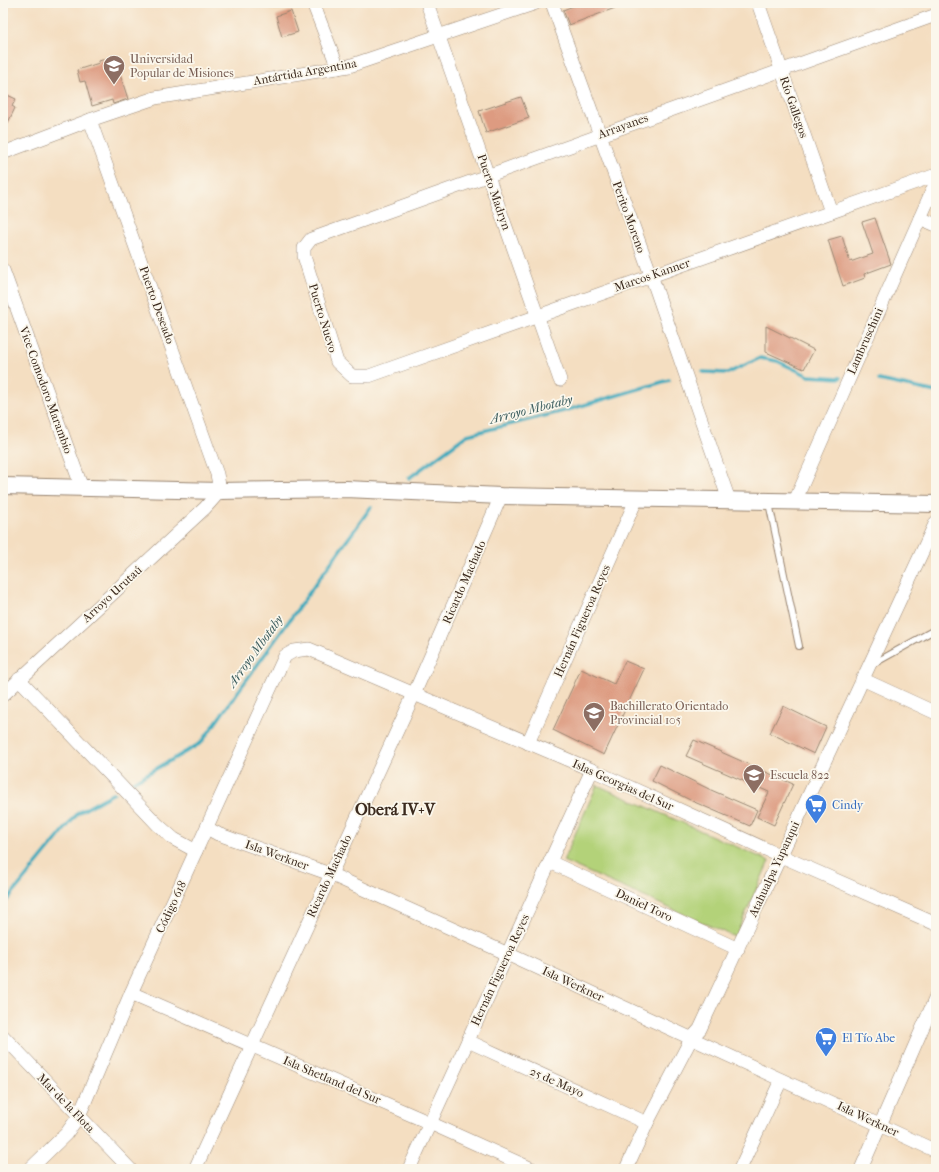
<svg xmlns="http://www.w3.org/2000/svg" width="939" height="1172" font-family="'IM FELL French Canon',serif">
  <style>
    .green { fill: #b3d279; stroke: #777e4c }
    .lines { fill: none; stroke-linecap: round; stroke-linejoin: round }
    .stream { stroke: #3daabd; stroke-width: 3.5 }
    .building { fill: #dd9b81 }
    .service-casing { stroke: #988470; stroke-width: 8 }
    .minor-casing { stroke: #988470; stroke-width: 14 }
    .tertiary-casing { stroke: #988470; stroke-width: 18 }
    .service { stroke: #fff; stroke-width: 6 }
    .minor { stroke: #fff; stroke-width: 13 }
    .tertiary { stroke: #fff; stroke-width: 16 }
    .labels { text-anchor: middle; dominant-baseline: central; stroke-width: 3.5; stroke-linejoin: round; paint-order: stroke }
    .education-label { font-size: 12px; fill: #785e54; stroke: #fbf7ec; text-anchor: start }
    .street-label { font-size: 12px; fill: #3b2a1e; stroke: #fbf7ec }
    .shop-label { font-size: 12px; fill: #366cbe; stroke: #fbf7ec; text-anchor: start }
    .water-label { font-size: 13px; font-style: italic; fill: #3c5d5e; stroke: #fbf7ec }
    .district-label { font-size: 16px; font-weight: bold; fill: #3b2a1e; stroke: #fbf7ec }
  </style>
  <rect width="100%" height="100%" fill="#fbf7ec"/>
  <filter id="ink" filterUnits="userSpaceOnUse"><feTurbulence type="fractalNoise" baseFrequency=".025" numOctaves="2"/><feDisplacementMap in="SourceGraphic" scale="8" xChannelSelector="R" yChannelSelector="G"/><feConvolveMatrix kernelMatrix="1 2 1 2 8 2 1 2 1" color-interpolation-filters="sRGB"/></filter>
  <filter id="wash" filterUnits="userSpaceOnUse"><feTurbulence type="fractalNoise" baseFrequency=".012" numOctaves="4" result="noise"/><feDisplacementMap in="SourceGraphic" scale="16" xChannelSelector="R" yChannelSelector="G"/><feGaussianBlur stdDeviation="0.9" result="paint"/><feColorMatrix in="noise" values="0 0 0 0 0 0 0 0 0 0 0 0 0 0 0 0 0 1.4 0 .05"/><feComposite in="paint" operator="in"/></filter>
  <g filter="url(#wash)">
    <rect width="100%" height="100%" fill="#f4dec1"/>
    <polygon class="green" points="597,785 769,861 735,937 563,861"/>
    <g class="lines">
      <g class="stream">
        <polyline points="703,372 728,373 760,358 777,361 809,376 840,378"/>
        <polyline points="879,380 936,392"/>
        <polyline points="409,478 467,435 564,411 669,380"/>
        <polyline points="133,782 201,743 371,507"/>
        <polyline points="3,905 78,813 114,793"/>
      </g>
    </g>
    <g id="blocks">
      <g class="building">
        <polygon points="581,3 626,3 626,4 569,25 563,10"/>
        <polygon points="291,11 298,32 282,37 276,16"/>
        <polygon points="114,56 128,99 113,104 112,100 92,106 85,81 80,82 77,70 99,63 99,61"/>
        <polygon points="3,93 16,99 12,106 15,108 3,133"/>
        <polygon points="521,97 529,118 486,133 479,111"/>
        <polygon points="875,218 891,264 864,274 865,278 843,286 828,240 842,236 850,262 873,254 862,222"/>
        <polygon points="766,326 814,350 804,369 766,352"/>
        <polygon points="625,661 644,669 604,755 553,730 581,669 614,684"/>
        <polygon points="783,706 826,727 814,754 770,733"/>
        <polygon points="694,740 793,784 774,825 757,817 769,792 686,756"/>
        <polygon points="660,765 711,790 757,810 750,826 692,801 652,781"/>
      </g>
    </g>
  </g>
  <g filter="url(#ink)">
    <use href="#blocks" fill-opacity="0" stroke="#988470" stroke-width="1"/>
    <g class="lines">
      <g class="service-casing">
        <g id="service">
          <polyline points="769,503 799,646"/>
          <polyline points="873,664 936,629"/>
        </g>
      </g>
      <g class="minor-casing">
        <g id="minor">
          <polyline points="313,3 338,68"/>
          <polyline points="427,3 560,380"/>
          <polyline points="552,3 651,275 729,500"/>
          <polyline points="758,3 831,212"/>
          <polyline points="936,15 311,239 304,248 304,256 337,362 352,376 369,376 936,175"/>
          <polyline points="3,153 90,120 155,98 349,66 536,3"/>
          <polyline points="920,218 936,225"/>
          <polyline points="3,270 82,488"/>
          <polyline points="795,501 936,182"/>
          <polyline points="19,679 158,825 174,839 196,851"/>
          <polyline points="862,679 936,713"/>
          <polyline points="3,695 205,508 220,491 217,474 90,120"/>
          <polyline points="528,743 637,498"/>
          <polyline points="207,828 218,834 330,874 508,954 936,1151"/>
          <polyline points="550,862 738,949"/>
          <polyline points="131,993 430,1123 532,1169"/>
          <polyline points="3,1036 130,1169"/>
          <polyline points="468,1041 647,1123"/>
          <polyline points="30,1169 66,1134 79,1116 131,993 285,656 294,651 309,649 592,770 781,856 936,924"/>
          <polyline points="195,1169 414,694 501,496"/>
          <polyline points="409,1169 592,770"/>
          <polyline points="626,1169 647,1123 691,1039 700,1029 936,522"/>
          <polyline points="740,1169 781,1080"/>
          <polyline points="861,1169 936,997"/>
        </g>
      </g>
      <g class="tertiary-casing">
        <polyline id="tertiary" points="3,486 220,491 346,489 501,496 936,504"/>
      </g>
      <use href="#service" class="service"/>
      <use href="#minor" class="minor"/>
      <use href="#tertiary" class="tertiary"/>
    </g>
  </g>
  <defs>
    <g id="university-pin" transform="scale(1.15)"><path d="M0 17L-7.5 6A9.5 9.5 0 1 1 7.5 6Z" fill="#8d6e63" stroke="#fbf7ec"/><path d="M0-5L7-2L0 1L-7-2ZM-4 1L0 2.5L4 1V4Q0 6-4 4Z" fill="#fff"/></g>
    <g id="school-pin" transform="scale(1.15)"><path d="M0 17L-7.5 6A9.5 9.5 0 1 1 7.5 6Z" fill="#8d6e63" stroke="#fbf7ec"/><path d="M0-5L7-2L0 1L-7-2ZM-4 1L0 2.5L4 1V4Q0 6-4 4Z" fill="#fff"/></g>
    <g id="supermarket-pin" transform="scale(1.15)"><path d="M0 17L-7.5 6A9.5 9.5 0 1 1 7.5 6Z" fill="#3f7fe0" stroke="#fbf7ec"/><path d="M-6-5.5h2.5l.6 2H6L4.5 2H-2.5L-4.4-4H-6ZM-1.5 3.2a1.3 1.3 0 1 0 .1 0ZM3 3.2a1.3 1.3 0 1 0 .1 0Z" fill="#fff"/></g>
  </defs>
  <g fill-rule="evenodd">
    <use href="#university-pin" x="114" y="66"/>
    <use href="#school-pin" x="594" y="713"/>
    <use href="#school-pin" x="754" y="775"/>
    <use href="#supermarket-pin" x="816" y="805"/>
    <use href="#supermarket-pin" x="826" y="1038"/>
  </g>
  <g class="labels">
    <g class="education-label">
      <text x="130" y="59">Universidad<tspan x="130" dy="14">Popular de Misiones</tspan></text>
      <text x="610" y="706">Bachillerato Orientado<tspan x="610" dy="14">Provincial 105</tspan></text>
      <text x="770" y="775">Escuela 822</text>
    </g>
    <g class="street-label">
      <text transform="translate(305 72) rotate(-10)">Antártida Argentina</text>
      <text transform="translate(794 107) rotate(71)">Río Gallegos</text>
      <text transform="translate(623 126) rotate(-20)">Arrayanes</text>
      <text transform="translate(494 192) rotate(71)">Puerto Madryn</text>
      <text transform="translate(629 217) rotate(70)">Perito Moreno</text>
      <text transform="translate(652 275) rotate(-19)">Marcos Kanner</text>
      <text transform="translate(157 305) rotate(70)">Puerto Deseado</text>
      <text transform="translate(323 318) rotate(73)">Puerto Nuevo</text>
      <text transform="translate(865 341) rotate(-66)">Lambruschini</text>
      <text transform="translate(46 390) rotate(70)">Vice Comodoro Marambio</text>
      <text transform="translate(464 582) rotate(-66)">Ricardo Machado</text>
      <text transform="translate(112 594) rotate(-43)">Arroyo Urutaú</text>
      <text transform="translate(582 621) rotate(-66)">Hernán Figueroa Reyes</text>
      <text transform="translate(623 785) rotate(24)">Islas Georgias del Sur</text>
      <text transform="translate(277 855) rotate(20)">Isla Werkner</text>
      <text transform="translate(774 869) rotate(-65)">Atahualpa Yupanqui</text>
      <text transform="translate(329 876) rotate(-65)">Ricardo Machado</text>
      <text transform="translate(644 905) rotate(25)">Daniel Toro</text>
      <text transform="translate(171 907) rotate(-65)">Código 618</text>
      <text transform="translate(500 970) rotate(-65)">Hernán Figueroa Reyes</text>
      <text transform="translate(573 984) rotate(25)">Isla Werkner</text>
      <text transform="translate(332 1080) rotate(23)">Isla Shetland del Sur</text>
      <text transform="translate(557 1082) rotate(24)">25 de Mayo</text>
      <text transform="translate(66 1103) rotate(46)">Mar de la Flota</text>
      <text transform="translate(868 1119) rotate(25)">Isla Werkner</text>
    </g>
    <g class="shop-label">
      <text x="832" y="805">Cindy</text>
      <text x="842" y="1038">El Tío Abe</text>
    </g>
    <g class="water-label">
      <text transform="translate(531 409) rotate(-14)">Arroyo Mbotaby</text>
      <text transform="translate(255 651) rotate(-54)">Arroyo Mbotaby</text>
    </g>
    <g class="district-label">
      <text x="395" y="809">Oberá IV+V</text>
    </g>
  </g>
  <rect width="939" height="1172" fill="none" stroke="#fbf7ec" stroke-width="16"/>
</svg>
